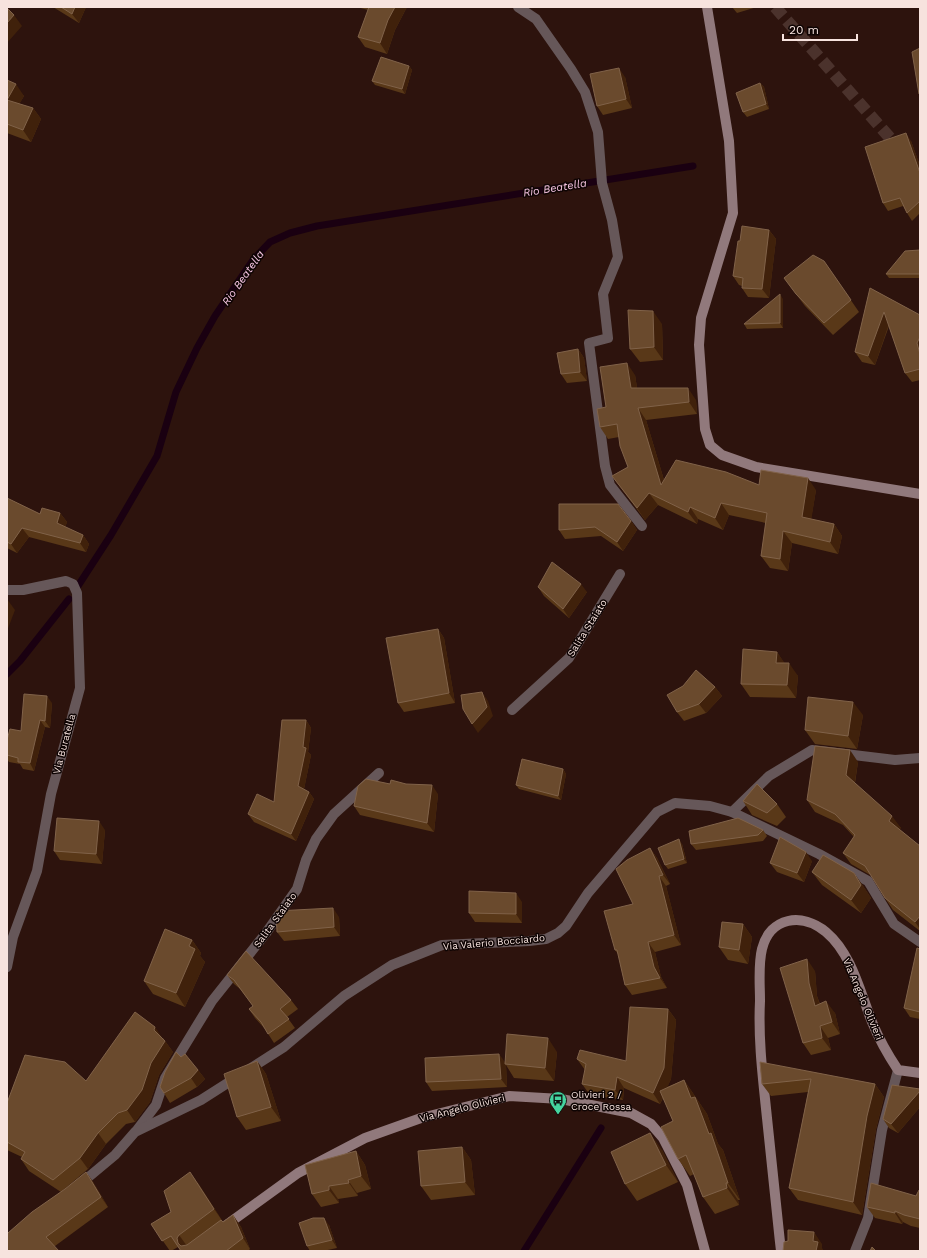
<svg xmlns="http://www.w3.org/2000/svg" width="927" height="1258" font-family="'Work Sans',sans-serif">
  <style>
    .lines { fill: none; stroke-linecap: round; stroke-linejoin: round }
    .stream { stroke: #1a0011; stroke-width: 7 }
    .highway-tunnel { stroke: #4b322c; stroke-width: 12; stroke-dasharray: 12 6; stroke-linecap: butt }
    .street { stroke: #665759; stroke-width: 10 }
    .secondary { stroke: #91797c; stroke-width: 10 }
    .wall { fill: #593818 }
    .shaded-wall { fill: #40210b }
    .building { fill: #6a4a2d; stroke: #806249 }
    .labels { text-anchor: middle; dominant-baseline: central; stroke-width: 3; stroke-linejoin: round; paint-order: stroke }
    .street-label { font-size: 10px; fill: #f7e3de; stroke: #0e0403 }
    .poi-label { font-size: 10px; fill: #f7e3de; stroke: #0e0403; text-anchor: start }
    .water-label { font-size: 11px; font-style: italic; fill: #f7c5e3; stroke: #0e0403 }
  </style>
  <rect width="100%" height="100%" fill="#2d130d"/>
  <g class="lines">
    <g class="stream">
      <polyline points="76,589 111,535 157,456 176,392 197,348 215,316 253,260 270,242 290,233 317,226 693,166"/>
      <polyline points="7,674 20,661 69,599"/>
      <polyline points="524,1251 601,1128"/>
    </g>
    <polyline class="highway-tunnel" points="775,7 920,172"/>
    <g class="street">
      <polyline points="518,7 536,19 571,69 585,92 598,132 602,183 612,220 618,257 603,294 608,338 589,343 605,466 610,485 642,526"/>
      <polyline points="7,590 23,590 66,581 73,584 77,593 80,688 51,794 37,871 13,937 7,967"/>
      <polyline points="512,710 569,658 620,574"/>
      <polyline points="732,812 769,776 812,750 895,760 920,758"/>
      <polyline points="137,1130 156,1105 165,1078 212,1001 266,933 297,889 306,860 316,839 334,814 379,773"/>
      <polyline points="79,1185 115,1155 135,1132 201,1100 284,1047 344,996 392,965 442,945 529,941 546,939 558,933 566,926 588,893 657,812 675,803 710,806 732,812 819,854 868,881 894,924 920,942"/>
      <polyline points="855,1251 868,1218 882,1130 898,1070"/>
    </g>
    <g class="secondary">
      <polyline points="707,7 729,141 733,213 701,318 699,345 705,429 710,445 722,455 756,467 920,494"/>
      <polyline points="225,1226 298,1173 365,1138 421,1118 509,1096 561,1099 631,1113 651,1124 663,1138 687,1185 705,1251"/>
      <path d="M781,1251C776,1207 772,1163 767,1118C763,1079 758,1040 760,1001C760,984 758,965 762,949C770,917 802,912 826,932C852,954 860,992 872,1022C879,1039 888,1055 898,1070L920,1073"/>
    </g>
  </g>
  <g class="wall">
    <polygon points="53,7 86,7 79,23"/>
    <polygon points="357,7 407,7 395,30 387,54 365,47 358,37 368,10"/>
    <polygon points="732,7 757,7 737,13"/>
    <polygon points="409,66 412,70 405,94 375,85 372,81"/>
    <polygon points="625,77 632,108 603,115 597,106"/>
    <polygon points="7,80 24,96 19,104 33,108 41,119 31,142 7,133"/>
    <polygon points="760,83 764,87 769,109 747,117 743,112"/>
    <polygon points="911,141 920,166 920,213 912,221 907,213 903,206 888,211 883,203"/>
    <polygon points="769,230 776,239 769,298 748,297 742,288 742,286 739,285 733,276 740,241"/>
    <polygon points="920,250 920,278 889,278 886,274"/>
    <polygon points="824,261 859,312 833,335 805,306 784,278"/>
    <polygon points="870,288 920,315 920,380 912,382 905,373 889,326 875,365 862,362 855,352"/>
    <polygon points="783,299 783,328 747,329 744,324"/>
    <polygon points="662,324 663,360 640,362 630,349"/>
    <polygon points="578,349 584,358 587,381 567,383 561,374"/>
    <polygon points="635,375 637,388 696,400 697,414 646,420 664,480 759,485 816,490 811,519 834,524 842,536 838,554 792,543 788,571 770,568 761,556 766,523 729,515 723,530 698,519 697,524 658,505 645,520 612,476 628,467 619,437 608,439 600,427 606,407"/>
    <polygon points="7,498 40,514 60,513 67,522 65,527 83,535 89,544 86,552 29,537 17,553 7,548"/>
    <polygon points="631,521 637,530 623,551 601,536 565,539 559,530"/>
    <polygon points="538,587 587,592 569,618 544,596"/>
    <polygon points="438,629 444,638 455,703 404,712 398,703"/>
    <polygon points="777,652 784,663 798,676 796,698 750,697 741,684"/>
    <polygon points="715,687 722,696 706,713 684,721 677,712"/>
    <polygon points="52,703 50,728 45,727 34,771 23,769 20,764 9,762 7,759 7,740 21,731"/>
    <polygon points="863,715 857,749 815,744 805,730"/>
    <polygon points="306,720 311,728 308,752 311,755 304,789 309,792 314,799 296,841 254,822 248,814 274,802"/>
    <polygon points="858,762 855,783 901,828 899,829 920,846 920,931 893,910 885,898 872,876 851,864 843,853 854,837 843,825 815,812 807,800"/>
    <polygon points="563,769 566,774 561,800 519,789 516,785"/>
    <polygon points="438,794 434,832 360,815 354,806"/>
    <polygon points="743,801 777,804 786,817 777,826 752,815"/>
    <polygon points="105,830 102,864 60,860 54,851"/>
    <polygon points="763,830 767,836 763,841 696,850 691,844"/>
    <polygon points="682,844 687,863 668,869 665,865"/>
    <polygon points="650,848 657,858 670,884 666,886 681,945 655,952 661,977 667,988 632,995 625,985 618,954 615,950 633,904"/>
    <polygon points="812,861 804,882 777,872 770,863"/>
    <polygon points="812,872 854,873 863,886 871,898 861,913 822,885"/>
    <polygon points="522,902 522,923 475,922 469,913"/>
    <polygon points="339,917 340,936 284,941 277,932"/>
    <polygon points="743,924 752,937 748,964 728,960 719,947"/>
    <polygon points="192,940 201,953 200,956 205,962 185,1007 153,994 144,981"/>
    <polygon points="920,949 920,1019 910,1017 904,1008"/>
    <polygon points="815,971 817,996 820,1004 835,1013 840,1034 828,1038 831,1050 811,1055 803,1043"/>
    <polygon points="227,975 291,1000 298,1009 287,1017 295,1028 274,1043 265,1029 255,1018 249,1009 253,1006 240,989 234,984"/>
    <polygon points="668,1009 676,1020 671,1079 667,1087 684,1080 707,1114 718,1144 723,1150 740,1200 738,1200 739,1205 715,1214 703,1197 694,1174 690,1176 678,1159 673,1121 663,1098 660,1104 624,1088 623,1100 590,1095 582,1084 585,1070 577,1059 626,1061"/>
    <polygon points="163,1038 165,1041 173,1052 159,1075 150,1102 135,1122 126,1124 106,1144 88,1169 61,1192 29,1171 21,1159 22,1157 7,1150 7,1103 86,1081"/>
    <polygon points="557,1052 554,1081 514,1078 506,1065 507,1087 432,1091 426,1082 505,1062"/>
    <polygon points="181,1057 198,1070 205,1079 197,1087 170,1103 164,1093"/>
    <polygon points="257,1061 266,1074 281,1121 246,1130 237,1117"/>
    <polygon points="760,1062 875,1084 884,1097 876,1129 862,1215 798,1200 789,1188 808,1092 771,1096 762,1084"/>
    <polygon points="920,1089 920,1107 898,1133 889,1128 883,1119"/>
    <polygon points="462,1147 471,1160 475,1195 431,1200 421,1186"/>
    <polygon points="662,1150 678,1182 637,1201 625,1184"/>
    <polygon points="356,1151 365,1165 371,1189 357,1193 358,1196 338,1199 339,1203 321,1207 312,1194"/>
    <polygon points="86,1172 93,1182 108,1207 55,1246 7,1251 65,1189"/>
    <polygon points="198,1183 223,1222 233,1215 241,1227 250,1249 248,1251 181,1251 178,1247 171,1251 170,1251 151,1224 171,1212"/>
    <polygon points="920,1191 920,1228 911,1226 903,1222 902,1224 875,1218 867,1207 916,1196"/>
    <polygon points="329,1225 337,1248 323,1251 310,1251 307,1246"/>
  </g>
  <g class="shaded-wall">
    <polygon points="75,7 86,7 79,23 72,14"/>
    <polygon points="395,7 407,7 395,30 387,54 380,43 388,20"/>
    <polygon points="14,15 22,26 7,43 7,23"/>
    <polygon points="409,66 412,70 405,94 402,89"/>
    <polygon points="619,68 625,77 632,108 626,99"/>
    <polygon points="760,83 764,87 769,109 766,104"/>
    <polygon points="16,84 24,96 15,111 7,100"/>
    <polygon points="33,108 41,119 31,142 23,130"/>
    <polygon points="906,133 911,141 920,166 920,173"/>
    <polygon points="769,230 776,239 769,298 762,289"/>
    <polygon points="780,294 783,299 783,328 780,323"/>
    <polygon points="653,311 662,324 663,360 654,347"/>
    <polygon points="884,312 890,321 875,365 868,356"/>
    <polygon points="920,337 920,354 917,343"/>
    <polygon points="578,349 584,358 587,381 580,372"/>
    <polygon points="627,363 635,375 639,400 631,388"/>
    <polygon points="688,388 696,400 697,414 689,402"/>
    <polygon points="638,408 646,420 669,497 661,485"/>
    <polygon points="808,478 816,490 810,528 802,517"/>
    <polygon points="649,493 658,505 645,520 637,508"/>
    <polygon points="721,503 729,515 723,530 715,518"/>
    <polygon points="690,507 698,519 697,524 688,512"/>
    <polygon points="60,513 67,522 64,532 57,523"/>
    <polygon points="631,521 637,530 623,551 617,542"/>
    <polygon points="834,524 842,536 838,554 830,542"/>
    <polygon points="22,528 29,537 17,553 11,544"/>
    <polygon points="783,531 792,543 788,571 780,559"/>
    <polygon points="83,535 89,544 86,552 80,543"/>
    <polygon points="581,584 587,592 569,618 563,609"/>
    <polygon points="7,599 15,610 7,631"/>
    <polygon points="438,629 444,638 455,703 449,693"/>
    <polygon points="777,652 786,665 776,663"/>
    <polygon points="789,663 798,676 796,698 787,685"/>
    <polygon points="715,687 722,696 706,713 699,704"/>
    <polygon points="482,692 488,701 493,716 478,733 472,724"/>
    <polygon points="47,696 52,703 50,728 45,721"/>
    <polygon points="853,702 863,715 857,749 848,736"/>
    <polygon points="40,720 45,727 34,771 30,763"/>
    <polygon points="306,720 311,728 308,752 311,755 303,794 298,786"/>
    <polygon points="850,750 858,762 854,787 846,775"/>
    <polygon points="563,769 566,774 561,800 558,796"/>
    <polygon points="432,785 438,794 434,832 427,823"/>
    <polygon points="309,792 314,799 296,841 291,834"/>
    <polygon points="892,816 901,828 897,832 889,821"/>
    <polygon points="99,821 105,830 102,864 96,854"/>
    <polygon points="679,839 682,844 687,863 684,859"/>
    <polygon points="650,848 657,858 670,884 663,875"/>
    <polygon points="806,852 812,861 804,882 797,873"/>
    <polygon points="854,873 863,886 871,898 861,913 851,900"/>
    <polygon points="659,876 666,886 681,945 674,935"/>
    <polygon points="516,893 522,902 522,923 516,914"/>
    <polygon points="333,908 339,917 340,936 334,927"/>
    <polygon points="920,916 920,929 915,922"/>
    <polygon points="743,924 752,937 748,964 739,950"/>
    <polygon points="192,940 201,953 200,956 205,962 185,1007 176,993 189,946"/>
    <polygon points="648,942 655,952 661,977 667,988 660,978 654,967"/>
    <polygon points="807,959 815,971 817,996 824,1018 815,1006 809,983"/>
    <polygon points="826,1001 835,1013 840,1034 832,1022"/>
    <polygon points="668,1009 676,1020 671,1079 660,1104 653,1093"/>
    <polygon points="820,1026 828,1038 831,1050 822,1038"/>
    <polygon points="155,1027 163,1039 154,1030"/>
    <polygon points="548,1038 557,1052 554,1081 545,1068"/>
    <polygon points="165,1041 173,1052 159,1075 150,1102 135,1122 127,1110 151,1063"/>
    <polygon points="499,1054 505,1062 505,1064 506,1065 507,1087 501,1079"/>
    <polygon points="257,1061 266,1074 281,1121 271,1107"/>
    <polygon points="198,1070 205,1079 197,1087 191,1078"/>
    <polygon points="617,1077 624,1088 623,1100 615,1090"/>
    <polygon points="684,1080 707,1114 718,1144 723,1150 740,1200 728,1183 709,1134 691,1098"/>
    <polygon points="875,1084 884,1097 876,1129 862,1215 853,1202 867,1116"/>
    <polygon points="920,1091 920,1107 898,1133 891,1124"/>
    <polygon points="98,1133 106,1144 88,1169 80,1158"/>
    <polygon points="650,1133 662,1150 678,1182 666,1165"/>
    <polygon points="462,1147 471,1160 475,1195 465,1182"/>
    <polygon points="356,1151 365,1165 371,1189 361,1176"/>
    <polygon points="86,1172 93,1182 108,1207 101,1197"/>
    <polygon points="190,1172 198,1183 222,1220 214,1209"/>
    <polygon points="348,1180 357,1193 358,1196 349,1183"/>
    <polygon points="726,1183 738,1200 739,1205 727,1188"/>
    <polygon points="329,1186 338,1199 339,1203 329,1190"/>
    <polygon points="895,1211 903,1222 902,1224 895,1213"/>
    <polygon points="233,1215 241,1227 250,1249 243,1238"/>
    <polygon points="324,1218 329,1225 337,1248 332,1240"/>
    <polygon points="814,1232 822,1244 822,1248 824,1251 816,1251 813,1241"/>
    <polygon points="179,1235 187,1246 185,1249 178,1243 177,1238"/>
  </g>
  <g class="building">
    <polygon points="61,7 75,7 72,14"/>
    <polygon points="369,7 395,7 388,20 380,43 358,37"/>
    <polygon points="7,8 14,15 7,23"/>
    <polygon points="920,48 920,94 919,94 912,52"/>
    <polygon points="381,57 409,66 402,89 372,81"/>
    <polygon points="619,68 626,99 597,106 590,74"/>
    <polygon points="7,80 16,84 7,100 33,108 23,130 7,124"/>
    <polygon points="760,83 766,104 743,112 736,93"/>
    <polygon points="906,133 920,173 920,201 907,213 900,198 883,203 865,147"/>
    <polygon points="742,226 769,230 762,289 742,288 743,278 733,276 738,241 740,241"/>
    <polygon points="920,250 920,274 886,274 905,251"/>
    <polygon points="813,255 824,261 851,300 824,323 796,294 784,278"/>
    <polygon points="870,288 920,315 920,337 917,343 920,354 920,369 905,373 884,312 868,356 855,352"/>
    <polygon points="780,294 780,323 744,324"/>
    <polygon points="628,310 653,311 654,347 630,349"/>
    <polygon points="578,349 580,372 561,374 557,353"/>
    <polygon points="627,363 631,388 688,388 689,402 638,408 661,485 676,460 726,472 759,485 761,470 808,478 802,517 834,524 830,542 783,531 780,559 761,556 767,513 721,503 715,518 690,507 688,512 649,493 637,508 612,476 628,467 620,446 617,424 600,427 597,409 606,407 600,367"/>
    <polygon points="7,498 40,514 42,508 60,513 57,523 83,535 80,543 22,528 11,544 7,542"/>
    <polygon points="559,504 618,504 631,521 617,542 595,527 559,530"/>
    <polygon points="552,562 581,584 563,609 538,587"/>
    <polygon points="438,629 449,693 398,703 386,638"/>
    <polygon points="743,649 777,652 776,663 789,663 787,685 741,684"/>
    <polygon points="696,670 715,687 699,704 677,712 667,695 683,686"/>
    <polygon points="482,692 487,707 472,724 463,709 461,695"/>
    <polygon points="24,694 47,696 45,721 40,720 30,763 18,762 18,758 7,755 7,740 10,729 21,731"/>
    <polygon points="808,697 853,702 848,736 805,730"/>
    <polygon points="282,720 306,720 303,747 306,748 298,786 309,792 291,834 248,814 257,794 274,802"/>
    <polygon points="815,746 850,750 846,775 892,816 889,821 920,846 920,916 915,922 885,898 865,866 843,853 855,835 835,814 807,800"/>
    <polygon points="522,759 563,769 558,796 516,785"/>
    <polygon points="366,779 390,784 391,780 406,784 432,785 427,823 354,806 358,786"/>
    <polygon points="757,784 777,804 767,813 743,801"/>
    <polygon points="57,818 99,821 96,854 54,851"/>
    <polygon points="738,818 763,830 758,835 691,844 689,831"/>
    <polygon points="780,837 806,852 797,873 770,863"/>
    <polygon points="679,839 684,859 665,865 658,848"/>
    <polygon points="650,848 663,875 659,876 674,935 648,942 654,967 660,978 625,985 617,950 615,950 604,911 633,904 616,869 627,860"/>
    <polygon points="823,855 854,873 861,885 851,900 812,872"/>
    <polygon points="469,891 516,893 516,914 469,913"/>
    <polygon points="333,908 334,927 277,932 276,911"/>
    <polygon points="722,922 743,924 739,950 719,947"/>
    <polygon points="165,929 192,940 189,946 195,949 176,993 144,981"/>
    <polygon points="917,948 920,949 920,1012 904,1008"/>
    <polygon points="246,951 291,1000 280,1009 289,1019 268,1034 261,1022 249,1009 253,1006 234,980 227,975"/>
    <polygon points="807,959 809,983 815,1006 826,1001 832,1022 820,1026 822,1038 803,1043 780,968"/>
    <polygon points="630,1007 668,1009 664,1068 653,1093 617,1077 615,1090 582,1084 586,1064 577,1059 580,1050 626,1061"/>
    <polygon points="135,1012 155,1027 154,1030 165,1041 151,1063 142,1090 127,1110 118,1113 98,1133 80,1158 53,1180 21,1159 25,1152 7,1142 7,1103 25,1055 65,1062 86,1081"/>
    <polygon points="507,1034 548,1038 545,1068 505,1064"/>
    <polygon points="176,1052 181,1057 185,1054 198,1070 191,1078 164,1093 160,1087 165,1072"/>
    <polygon points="499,1054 501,1079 426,1082 425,1058"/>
    <polygon points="257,1061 271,1107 237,1117 224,1074"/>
    <polygon points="760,1062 875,1084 867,1116 853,1202 789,1188 811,1079 762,1084"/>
    <polygon points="684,1080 691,1098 695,1097 709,1134 711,1133 728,1183 726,1183 727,1188 703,1197 686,1155 678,1159 661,1127 673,1121 660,1091"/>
    <polygon points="892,1085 920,1089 920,1091 891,1124 883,1119"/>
    <polygon points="650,1133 666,1165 625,1184 611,1152"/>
    <polygon points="462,1147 465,1182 421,1186 418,1151"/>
    <polygon points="356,1151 361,1176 348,1180 349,1183 329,1186 329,1190 312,1194 305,1165"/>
    <polygon points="86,1172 101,1197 46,1237 59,1251 7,1251 7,1234 8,1233 32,1212 65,1189"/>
    <polygon points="190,1172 214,1209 179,1235 177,1238 178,1243 181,1246 187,1245 221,1220 223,1222 233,1215 243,1238 226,1251 181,1251 171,1236 162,1241 151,1224 171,1212 164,1191"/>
    <polygon points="871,1183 916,1196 919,1190 920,1191 920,1219 904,1215 895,1211 895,1213 867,1207"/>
    <polygon points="313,1218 324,1218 332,1240 307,1246 299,1223"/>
    <polygon points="788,1230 814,1232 813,1241 818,1242 816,1251 783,1251 784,1242 788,1241"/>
    <polygon points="872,1247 876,1251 870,1251"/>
  </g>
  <defs>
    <g id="bus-pin" transform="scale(0.9)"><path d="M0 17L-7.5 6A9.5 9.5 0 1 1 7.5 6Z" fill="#45d49f" stroke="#0e0403"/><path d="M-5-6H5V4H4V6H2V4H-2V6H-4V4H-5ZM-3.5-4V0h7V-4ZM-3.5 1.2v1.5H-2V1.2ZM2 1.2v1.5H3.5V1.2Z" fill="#111"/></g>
  </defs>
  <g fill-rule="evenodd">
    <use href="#bus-pin" x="558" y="1100"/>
  </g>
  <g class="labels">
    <g class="street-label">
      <text transform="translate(587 628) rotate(-58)">Salita Staiato</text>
      <text transform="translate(64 744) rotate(-75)">Via Buratella</text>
      <text transform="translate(275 920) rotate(-54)">Salita Staiato</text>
      <text transform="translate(494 942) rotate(-5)">Via Valerio Bocciardo</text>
      <text transform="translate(863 999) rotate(67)">Via Angelo Olivieri</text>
      <text transform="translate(462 1108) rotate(-14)">Via Angelo Olivieri</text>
    </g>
    <g class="poi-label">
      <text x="571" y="1094">Olivieri 2 /<tspan x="571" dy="12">Croce Rossa</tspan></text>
    </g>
    <g class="water-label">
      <text transform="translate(555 188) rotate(-9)">Rio Beatella</text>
      <text transform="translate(243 278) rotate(-55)">Rio Beatella</text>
    </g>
  </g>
  <rect width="927" height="1258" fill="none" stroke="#f7e3de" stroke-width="16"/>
  <path d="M783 34v6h74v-6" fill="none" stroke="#f7e3de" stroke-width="2"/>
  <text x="789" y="34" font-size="12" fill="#f7e3de" stroke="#0e0403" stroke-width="3" paint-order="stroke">20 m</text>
</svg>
